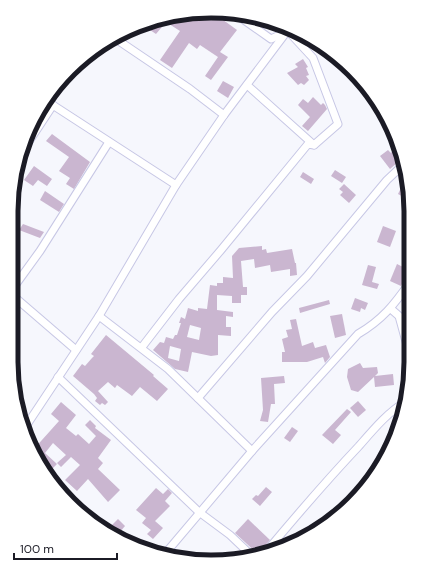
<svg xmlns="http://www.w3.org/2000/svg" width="422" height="573" font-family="'DM Sans',sans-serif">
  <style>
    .building { fill: #cab6d0; fill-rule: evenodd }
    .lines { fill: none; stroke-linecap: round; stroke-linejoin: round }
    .minor-casing { stroke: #c7c7e5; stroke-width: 9 }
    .minor { stroke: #fff; stroke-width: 7 }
    .rim { fill: none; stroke: #1b1b25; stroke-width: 5 }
  </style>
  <rect width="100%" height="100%" fill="#f6f7fd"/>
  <g class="building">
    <polygon points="215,14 237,30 220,52 228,57 211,80 205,76 218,57 200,45 197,49 189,43 172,68 160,60 180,31 166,22 156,34 150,30 152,27 147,24 159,18"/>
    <polygon points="303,59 308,67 306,68 309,75 306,76 309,80 304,85 301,83 298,85 287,73 298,67 295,64"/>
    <polygon points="223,81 234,87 228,98 217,91"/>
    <polygon points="313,97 321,105 323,103 325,105 327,109 308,131 302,126 310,117 298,105 303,99 308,103"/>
    <polygon points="52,134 90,162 74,189 66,184 70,178 59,171 69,157 46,141"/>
    <polygon points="394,148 401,154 396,160 398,162 390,169 380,156 388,150 391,153"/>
    <polygon points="34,166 52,179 47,186 38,180 33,186 24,180"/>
    <polygon points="335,170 346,177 342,183 331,176"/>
    <polygon points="303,172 314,179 311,184 300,177"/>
    <polygon points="344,184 356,195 349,203 340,195 343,192 339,189"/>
    <polygon points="402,186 409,190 409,200 398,194"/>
    <polygon points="45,191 64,204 59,212 40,200"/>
    <polygon points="23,224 44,232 40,238 19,230"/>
    <polygon points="383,226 396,231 390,247 377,242"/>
    <path d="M262,246V250L266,249L267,253L292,249L295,263H296L297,275L290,276V269L271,272L270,265L255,268L254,259L241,261L243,287H247V295H241V303H232V296L217,295V310L233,312V317L226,316V327H231V336L218,335V355L211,356L192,352L188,372L175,369L153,350L160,342L164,343L166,337L173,339L175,335H177L181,323H179L181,317L185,319L188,308L198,311V308L207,309L210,285L217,286V283H223V277L233,278L232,256L239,248ZM190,325L201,328L199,340L187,337ZM170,346L181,349L179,361L168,358Z"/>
    <polygon points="397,264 409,270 401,286 390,281"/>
    <polygon points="368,265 376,267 372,282 379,284 377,289 362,285"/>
    <polygon points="355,298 368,303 365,310 361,308 360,312 351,309"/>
    <polygon points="329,300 330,304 300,313 299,308"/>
    <polygon points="342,314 346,335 335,338 330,316"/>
    <polygon points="296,319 302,346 313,342 315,348 326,345 330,357 325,363 323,357 307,362 282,362 282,352 285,352 282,339 288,337 286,330 292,329 290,320"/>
    <polygon points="106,335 154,375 153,376 168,389 157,401 140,387 132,396 117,385 115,388 108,382 98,391 108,402 105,405 102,403 100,405 95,401 97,398 94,394 73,376 82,364 85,366 92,358 94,356 91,354"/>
    <polygon points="360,363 363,368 377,367 378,373 375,376 393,374 394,385 375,387 374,377 358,392 351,390 347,377 348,369"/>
    <polygon points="284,376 285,383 274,384 275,404 271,404 268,422 260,421 263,410 261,378"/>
    <polygon points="358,401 366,410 358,417 350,408"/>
    <polygon points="61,402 76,415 66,428 76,436 78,434 89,444 96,436 85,425 90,420 96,426 95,428 111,440 98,458 103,463 98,469 120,490 108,502 88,479 77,491 65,480 80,465 71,457 61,467 57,463 66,455 53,443 45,453 57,464 51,470 35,456 33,450 59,421 51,414"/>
    <polygon points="347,409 351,412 335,430 341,435 333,444 322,435"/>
    <polygon points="292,427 298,431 290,442 284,438"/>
    <polygon points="266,487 272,492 260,506 252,499 256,495 258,496"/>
    <polygon points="156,488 163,494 168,489 172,493 165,501 170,506 155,521 163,528 153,539 147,534 151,530 142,523 146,518 136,510"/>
    <polygon points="118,519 125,526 120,532 112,525"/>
    <polygon points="248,519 270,540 258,554 235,533"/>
  </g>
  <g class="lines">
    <g class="minor-casing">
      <g id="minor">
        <polyline points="234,13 271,39 286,32"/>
        <polyline points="116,39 190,89 224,115"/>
        <polyline points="247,85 314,145"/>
        <polyline points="45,100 176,185"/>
        <polyline points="20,155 53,105"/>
        <polyline points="11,291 40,251 109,142"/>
        <polyline points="11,294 76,350"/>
        <polyline points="391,309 399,316 410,356"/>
        <polyline points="99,316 168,369 252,451"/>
        <polyline points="142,347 179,299 221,250 308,144 314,145 338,124 313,58 288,31"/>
        <polyline points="58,377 199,512 230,535 251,555"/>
        <polyline points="198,398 272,312 307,276 387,180 404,164"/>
        <polyline points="24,429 99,316 176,185 224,115 288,30"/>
        <polyline points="64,496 82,512"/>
        <path d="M266,552C296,516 327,480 359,446C373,430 387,413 405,402"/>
        <path d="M164,555L252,451L358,334C382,320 394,305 410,282"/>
      </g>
    </g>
    <use href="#minor" class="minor"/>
  </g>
  <path d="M0 0H422V573H0ZM211 18H211A193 193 0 0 1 404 211V362A193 193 0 0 1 211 555H211A193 193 0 0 1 18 362V211A193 193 0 0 1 211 18Z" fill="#fff" fill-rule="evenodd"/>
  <path class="rim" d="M211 18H211A193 193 0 0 1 404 211V362A193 193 0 0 1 211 555H211A193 193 0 0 1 18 362V211A193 193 0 0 1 211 18Z"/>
  <path d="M14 553v6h103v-6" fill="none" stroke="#1b1b25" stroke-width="2"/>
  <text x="20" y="553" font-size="12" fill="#1b1b25" stroke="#ffffff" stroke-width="3" paint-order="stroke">100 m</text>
</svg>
